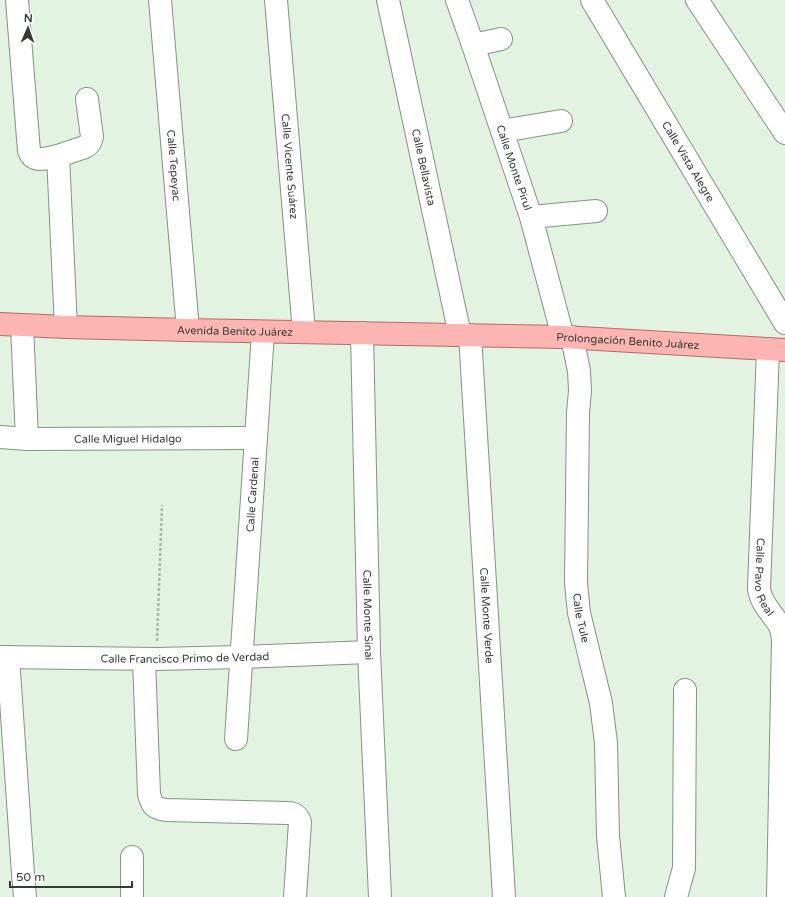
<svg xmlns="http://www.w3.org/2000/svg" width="785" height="897" font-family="'Varela Round',sans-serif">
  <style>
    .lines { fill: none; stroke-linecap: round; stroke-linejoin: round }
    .minor-casing { stroke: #849484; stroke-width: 24 }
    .major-casing { stroke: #b66a65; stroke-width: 24 }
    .path { stroke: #aab8aa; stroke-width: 2.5; stroke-dasharray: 3 2; stroke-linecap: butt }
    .minor { stroke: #fff; stroke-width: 22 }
    .major { stroke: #fdb5b2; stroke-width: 22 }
    .labels { text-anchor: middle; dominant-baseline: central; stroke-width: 3.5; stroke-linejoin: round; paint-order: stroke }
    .street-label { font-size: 11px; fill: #353c36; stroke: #fff }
  </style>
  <rect width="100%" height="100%" fill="#e2f3e2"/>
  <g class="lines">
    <g class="minor-casing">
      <g id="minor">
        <path d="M17,0L29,151C34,164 46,158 58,156L66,327"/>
        <path id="s1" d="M160,0L188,330"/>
        <path id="s2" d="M276,0L304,332"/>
        <path id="s3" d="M388,0L460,335"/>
        <path id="s4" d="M457,0L473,45L531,217L563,337"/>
        <path id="s5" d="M592,0L785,323"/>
        <polyline points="697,0 785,133"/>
        <polyline points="473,45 501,39"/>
        <polyline points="502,131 561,121"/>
        <path d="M58,156L85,147C89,145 91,142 92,137L87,99"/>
        <polyline points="531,217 596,211"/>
        <polyline points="22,325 27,439"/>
        <path id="s6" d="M362,333L369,652L380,897"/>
        <path id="s7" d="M470,335L504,897"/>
        <path id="s8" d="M572,337L579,371L580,391L578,413L576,583L579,613L601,703L606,743L608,836L614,897"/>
        <path id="s9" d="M768,349L759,589C761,604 773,614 780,626C782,631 782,635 783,639L778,897"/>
        <path id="s10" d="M0,437L27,439L256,438"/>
        <path id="s11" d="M0,657L156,659L241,657L369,652"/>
        <polyline points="8,657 23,874 25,897"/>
        <path d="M144,659L149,794C152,806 154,808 166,810L288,813C294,813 298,816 300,822L295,897"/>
        <path id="s12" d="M236,739L256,438L263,332"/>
        <polyline points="132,857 132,897"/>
        <polyline points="676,897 684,868 685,690"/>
      </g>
    </g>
    <g class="major-casing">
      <g id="major">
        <path id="s13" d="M0,324L66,327L188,330L563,337L785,350"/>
      </g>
    </g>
    <polyline class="path" points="157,641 162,505"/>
    <use href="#minor" class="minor"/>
    <use href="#major" class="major"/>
  </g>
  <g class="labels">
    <g class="street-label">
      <text stroke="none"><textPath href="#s5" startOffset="188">Calle Vista Alegre</textPath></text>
      <text stroke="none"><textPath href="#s1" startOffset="166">Calle Tepeyac</textPath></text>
      <text stroke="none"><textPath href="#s2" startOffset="167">Calle Vicente Suárez</textPath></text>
      <text stroke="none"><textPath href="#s3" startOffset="171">Calle Bellavista</textPath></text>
      <text stroke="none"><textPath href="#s4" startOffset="177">Calle Monte Pirul</textPath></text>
      <text stroke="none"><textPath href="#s13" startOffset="235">Avenida Benito Juárez</textPath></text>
      <text stroke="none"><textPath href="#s13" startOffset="628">Prolongación Benito Juárez</textPath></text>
      <text stroke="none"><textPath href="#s10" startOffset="128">Calle Miguel Hidalgo</textPath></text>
      <text stroke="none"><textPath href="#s12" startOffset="245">Calle Cardenal</textPath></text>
      <text stroke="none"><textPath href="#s9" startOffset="229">Calle Pavo Real</textPath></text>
      <text stroke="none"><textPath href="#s6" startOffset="282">Calle Monte Sinai</textPath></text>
      <text stroke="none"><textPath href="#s7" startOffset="281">Calle Monte Verde</textPath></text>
      <text stroke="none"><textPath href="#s8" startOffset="282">Calle Tule</textPath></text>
      <text stroke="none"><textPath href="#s11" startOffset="185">Calle Francisco Primo de Verdad</textPath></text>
    </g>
  </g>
  <g transform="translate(28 28) rotate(2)" stroke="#ffffff" stroke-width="3" paint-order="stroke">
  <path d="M0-3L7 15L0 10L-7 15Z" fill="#353c36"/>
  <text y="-6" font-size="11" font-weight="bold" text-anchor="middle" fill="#353c36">N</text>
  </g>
  <path d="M10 881v6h122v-6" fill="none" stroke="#353c36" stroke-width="2"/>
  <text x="16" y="881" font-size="12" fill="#353c36" stroke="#ffffff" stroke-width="3" paint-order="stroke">50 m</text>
</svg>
